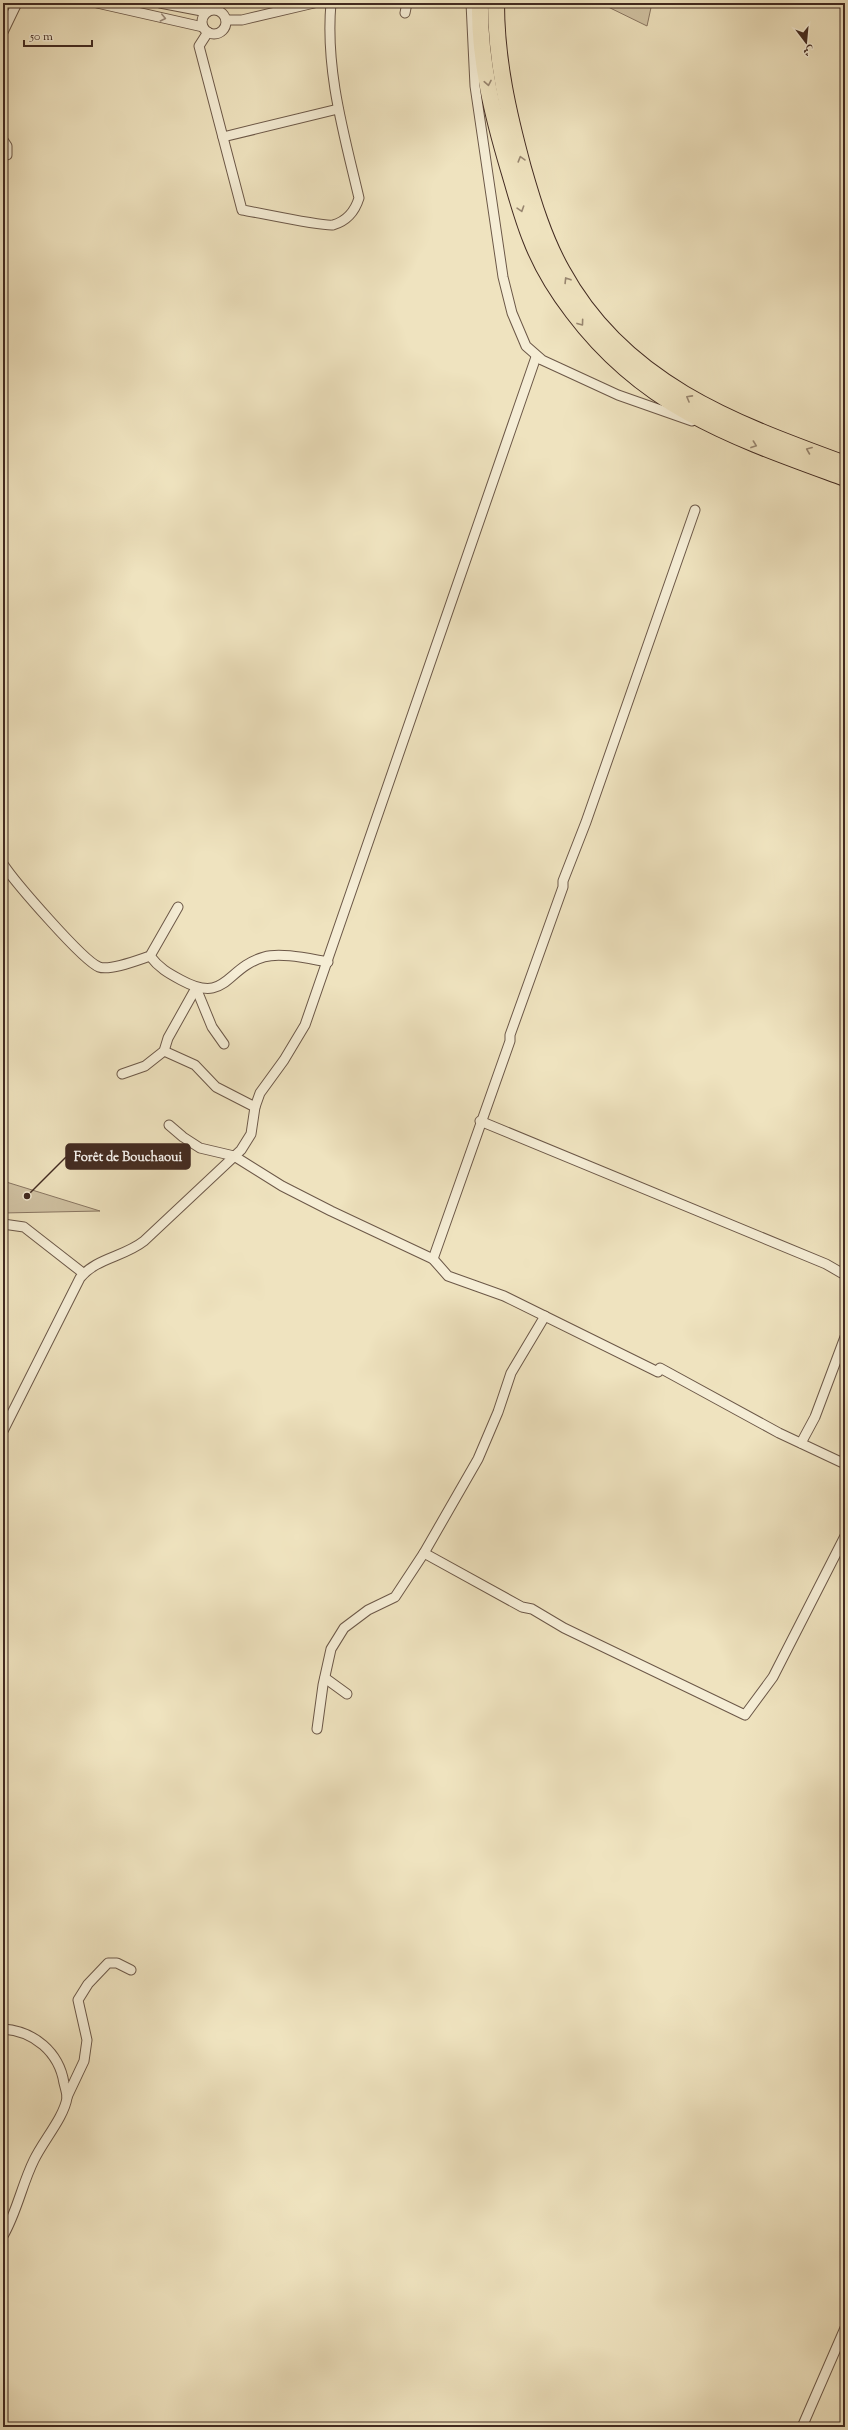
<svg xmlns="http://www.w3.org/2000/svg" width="848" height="2430" font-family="'Sorts Mill Goudy',Amiri,serif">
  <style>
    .green { fill: #d1c3a4; stroke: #897662 }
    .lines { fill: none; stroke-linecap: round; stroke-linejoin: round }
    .street-casing { stroke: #6c5848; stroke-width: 11 }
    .highway-casing { stroke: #412920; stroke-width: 18 }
    .street { stroke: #f5edd5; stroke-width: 9 }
    .highway { stroke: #efe3bf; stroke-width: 16 }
    .oneway { stroke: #9b8b7a }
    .oneway2 { stroke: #988670 }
    .leader { fill: none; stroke: #412920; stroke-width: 1.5 }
    .callout-dot { fill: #412920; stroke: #f5edd5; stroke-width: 1.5 }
    .callout { fill: #412920; stroke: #412920; stroke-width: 1.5 }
    .callout-label { font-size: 13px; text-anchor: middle; font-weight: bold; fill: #fff }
  </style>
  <rect width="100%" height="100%" fill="#efe3bf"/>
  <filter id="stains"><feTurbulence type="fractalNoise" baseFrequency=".005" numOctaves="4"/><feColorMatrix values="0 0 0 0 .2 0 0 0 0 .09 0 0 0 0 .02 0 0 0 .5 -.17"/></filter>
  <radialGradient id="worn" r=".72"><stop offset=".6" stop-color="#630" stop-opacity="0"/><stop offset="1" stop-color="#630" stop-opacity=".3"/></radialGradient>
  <g class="green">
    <polygon points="600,3 652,3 647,26"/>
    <polygon points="3,1181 100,1211 3,1213"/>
  </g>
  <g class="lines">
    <g class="street-casing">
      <g id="street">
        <polyline points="97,3 203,27"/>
        <polyline points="160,3 207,12"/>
        <polyline points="471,3 475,86 503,277 512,313 526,346 542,360 618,395 692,421"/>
        <circle cx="214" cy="22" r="12"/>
        <polyline points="405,13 407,3"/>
        <polyline points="226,20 242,20 314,3"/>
        <polyline points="3,32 17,3"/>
        <path d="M208,32L199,46L242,210C256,212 324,227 333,225C347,221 355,211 359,198C344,134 325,70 331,3"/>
        <polyline points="223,137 338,109"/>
        <polyline points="3,140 7,146 7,155 3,156"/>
        <path d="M3,864C14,881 83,961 99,967C110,971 138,960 150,956L178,907"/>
        <path d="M150,956C159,968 168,973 181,980C227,1005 225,968 264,957C281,952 310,959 328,962"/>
        <polyline points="196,988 212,1027 224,1044"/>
        <polyline points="164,1051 195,1065 216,1087 255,1107"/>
        <polyline points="122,1074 145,1066 164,1051 168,1038 196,988"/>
        <polyline points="480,1121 826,1264 845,1275"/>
        <polyline points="169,1125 183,1137 200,1148 234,1156 282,1186 331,1211 433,1259 448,1276 504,1296 658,1372"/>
        <polyline points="3,1224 24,1227 83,1273"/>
        <polyline points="433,1259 510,1041 510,1035 563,887 563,881 586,822 695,510"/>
        <polyline points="660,1368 779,1433 845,1464"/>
        <path d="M3,1431L80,1278C96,1258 124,1257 144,1241L241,1150L251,1134L255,1107L260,1093L284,1060L305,1025L536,357"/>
        <polyline points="801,1443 815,1417 845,1337"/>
        <polyline points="424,1553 522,1607 532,1609 564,1628 745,1715 773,1677 845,1536"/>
        <polyline points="325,1678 347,1694"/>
        <polyline points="317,1729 323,1685 331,1649 344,1628 368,1610 395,1597 424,1553 478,1459 498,1412 511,1373 545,1316"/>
        <path d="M3,2029C34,2031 59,2052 64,2083C65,2087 67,2093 67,2098C64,2117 43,2141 34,2160C22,2184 17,2212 3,2236"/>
        <polyline points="67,2097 84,2061 87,2040 78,2000 88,1984 108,1963 117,1963 131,1970"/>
        <polyline points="802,2427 845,2328"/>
      </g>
    </g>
    <g class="highway-casing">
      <g id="highway">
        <path d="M480,3C479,60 493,116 509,170C516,193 522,217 531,239C541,265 556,290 573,312C646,409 736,438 845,478"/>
        <path d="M496,3C496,60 508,113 523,168C533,203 544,239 562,271C623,383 733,423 845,464"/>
      </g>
    </g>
    <use href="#street" class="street"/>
    <use href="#highway" class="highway"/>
  </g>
  <defs><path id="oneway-chevron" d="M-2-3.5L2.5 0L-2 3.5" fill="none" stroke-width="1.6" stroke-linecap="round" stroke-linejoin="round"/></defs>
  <use class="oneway" href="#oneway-chevron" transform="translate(163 18) rotate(13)"/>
  <g class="oneway2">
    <use href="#oneway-chevron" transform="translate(488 83) rotate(79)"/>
    <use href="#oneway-chevron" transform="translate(521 159) rotate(-106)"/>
    <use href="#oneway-chevron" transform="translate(521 209) rotate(72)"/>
    <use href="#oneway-chevron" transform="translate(567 280) rotate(-122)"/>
    <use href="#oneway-chevron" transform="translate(581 323) rotate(54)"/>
    <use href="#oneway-chevron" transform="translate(689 398) rotate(-151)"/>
    <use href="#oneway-chevron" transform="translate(754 445) rotate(20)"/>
    <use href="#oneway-chevron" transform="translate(809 450) rotate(-158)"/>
  </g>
  <path class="leader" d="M27 1196L66 1157"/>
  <circle class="callout-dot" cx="27" cy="1196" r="4"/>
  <rect class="callout" x="66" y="1144" width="124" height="25" rx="4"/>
  <g class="callout-label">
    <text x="128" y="1161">Forêt de Bouchaoui</text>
  </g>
  <rect width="848" height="2430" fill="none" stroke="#efe3bf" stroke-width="16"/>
  <rect x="4" y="4" width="840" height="2422" fill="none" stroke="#412920" stroke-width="2"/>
  <rect x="8" y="8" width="832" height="2414" fill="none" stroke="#412920"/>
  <g transform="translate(806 42) rotate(164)" stroke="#f5edd5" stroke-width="3" paint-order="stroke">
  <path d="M0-3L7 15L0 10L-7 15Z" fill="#412920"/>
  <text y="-6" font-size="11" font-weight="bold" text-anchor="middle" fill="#412920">ش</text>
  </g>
  <path d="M24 40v6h68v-6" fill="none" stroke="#412920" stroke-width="2"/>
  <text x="30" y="40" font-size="12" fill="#412920" stroke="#f5edd5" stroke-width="3" paint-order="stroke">50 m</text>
  <rect width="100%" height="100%" filter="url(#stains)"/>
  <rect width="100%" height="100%" fill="url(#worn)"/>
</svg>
